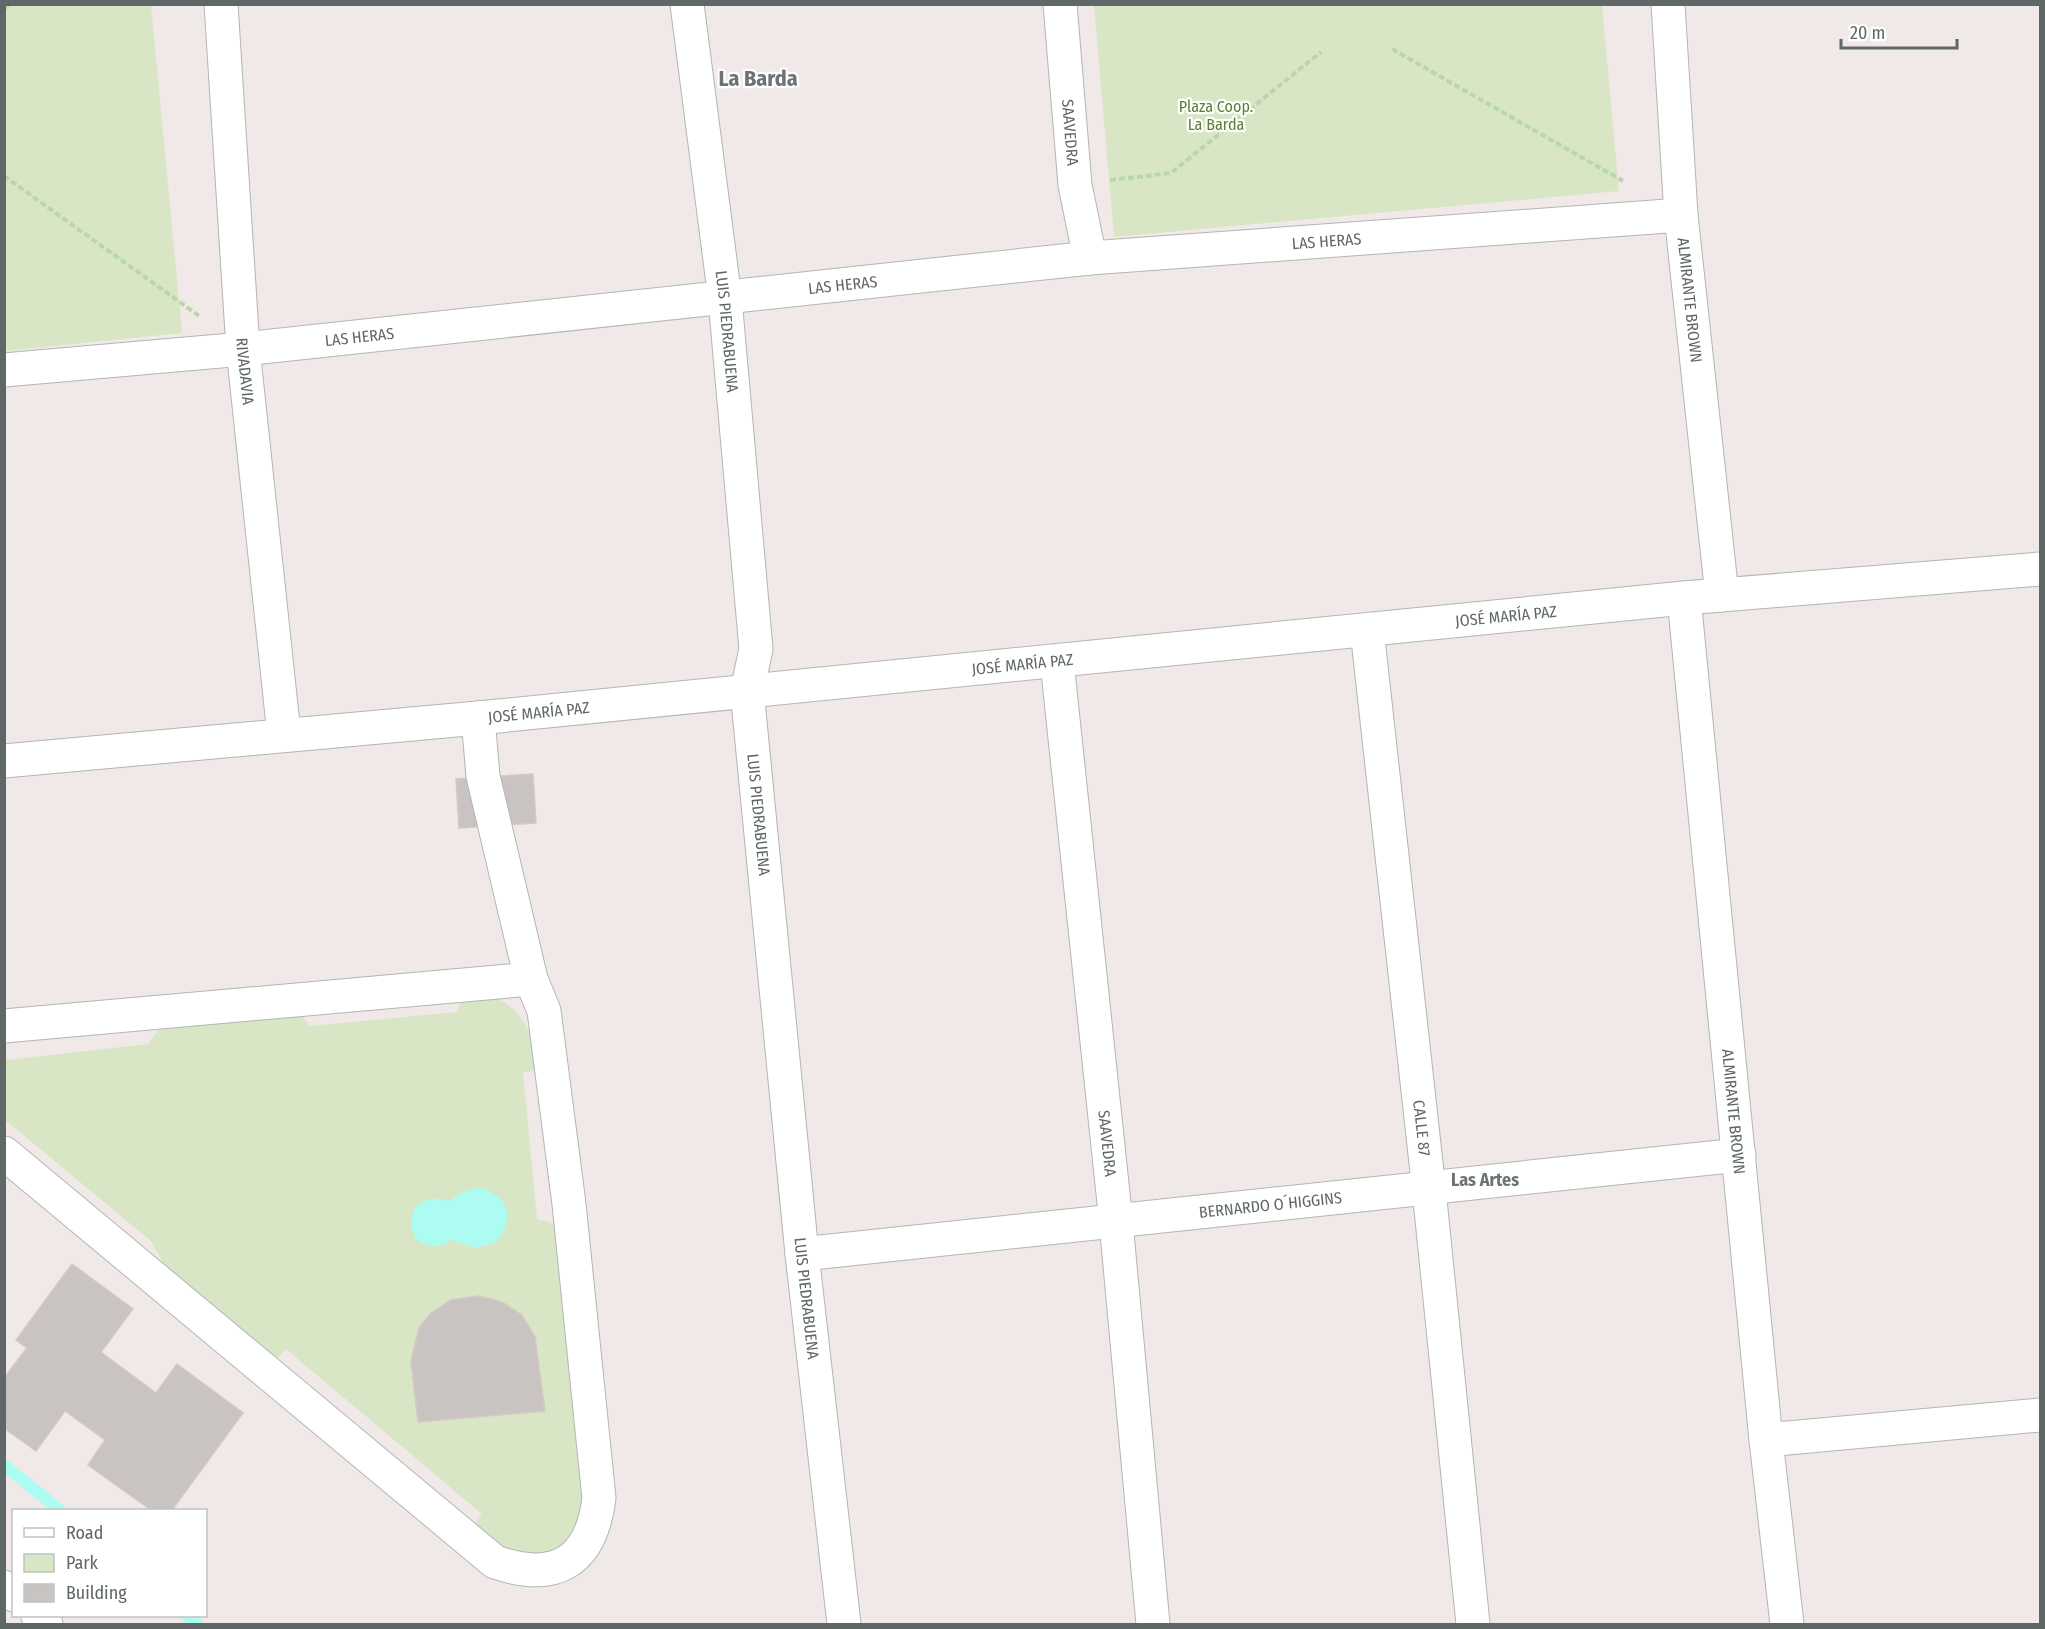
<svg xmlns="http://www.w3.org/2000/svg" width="2045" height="1629" font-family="'Fira Sans Condensed',sans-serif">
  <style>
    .green { fill: #d8e6c5 }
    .water { fill: #acfcf1 }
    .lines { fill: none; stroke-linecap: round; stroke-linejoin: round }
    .stream { stroke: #acfcf1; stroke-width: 12 }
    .building { fill: #c9c3c2; stroke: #d5c8c6; stroke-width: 1.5 }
    .minor-casing { stroke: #b0b6b6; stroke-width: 35 }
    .path { stroke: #b8d8a9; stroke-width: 4; stroke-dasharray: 6 3; stroke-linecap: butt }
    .minor { stroke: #fff; stroke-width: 33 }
    .labels { text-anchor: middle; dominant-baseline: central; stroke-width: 4.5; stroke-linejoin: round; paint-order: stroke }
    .park-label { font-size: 16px; fill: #5c7e37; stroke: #fff }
    .street-label { font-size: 16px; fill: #5f6767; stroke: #fff }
    .neighbourhood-label { font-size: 18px; font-weight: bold; fill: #6b7473; stroke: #fff }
    .district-label { font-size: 22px; font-weight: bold; fill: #6b7473; stroke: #fff }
  </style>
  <rect width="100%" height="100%" fill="#f0e9e8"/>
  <g class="green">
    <polygon points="5,4 151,5 182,333 5,351"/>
    <polygon points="1094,5 1602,5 1619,191 1114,237"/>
    <path d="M465,992C515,993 534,1027 539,1071L523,1072L537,1219L556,1224L588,1486L584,1522L553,1558L507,1550L474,1526L482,1514L286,1349L274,1362L172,1279L151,1241L5,1120L4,1051L7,1060L148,1044L163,1024L298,1010L310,1026L457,1012Z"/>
  </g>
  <path class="water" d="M478,1187C508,1196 517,1217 496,1242L476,1248L451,1240C438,1249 429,1247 416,1239C402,1212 421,1192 450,1201L459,1194Z"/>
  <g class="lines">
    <g class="stream">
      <polyline points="4,1465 60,1510"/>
      <polyline points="187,1616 198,1624"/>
    </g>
  </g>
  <g class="building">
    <polygon points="533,774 536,823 459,828 456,779"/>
    <polygon points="72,1264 133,1309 101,1352 156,1393 177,1364 243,1413 172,1510 151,1510 88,1465 105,1440 65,1411 36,1451 4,1428 4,1378 27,1348 16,1340"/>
    <polygon points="479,1296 502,1302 522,1315 535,1337 545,1411 418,1422 411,1361 419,1328 431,1313 451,1300"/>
  </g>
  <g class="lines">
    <g class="minor-casing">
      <g id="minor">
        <path id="s1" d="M221,4L243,349L284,734"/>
        <path id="s2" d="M687,4L725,299L756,649L747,691L802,1254L844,1624"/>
        <path id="s3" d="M1060,4L1075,185L1090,258"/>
        <path id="s4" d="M1668,4L1681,215L1722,595"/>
        <path id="s5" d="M4,370L243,349L1090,258L1681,215"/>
        <path id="s6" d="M1684,598L1766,1440L1787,1624"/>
        <path id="s7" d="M1367,630L1429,1190L1473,1624"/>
        <path id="s8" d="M1057,662L1116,1222L1153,1624"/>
        <path id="s9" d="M4,761L478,718L1684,598L2040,569"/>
        <polyline points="4,1026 531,979"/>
        <path d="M4,1153L495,1562C556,1583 591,1562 599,1498L569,1204L544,1011L531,979L483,776L478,718"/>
        <path id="s10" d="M802,1254L1739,1155"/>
        <polyline points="1766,1440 2040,1415"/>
        <polyline points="4,1587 14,1595"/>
        <polyline points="38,1616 46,1624"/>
      </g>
    </g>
    <g class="path">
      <polyline points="4,9 9,4"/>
      <polyline points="1392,49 1623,181"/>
      <polyline points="4,176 199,316"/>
      <polyline points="1110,180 1171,173 1321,52"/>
    </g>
    <use href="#minor" class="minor"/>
  </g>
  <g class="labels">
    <g class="park-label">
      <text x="1216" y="106">Plaza Coop.<tspan x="1216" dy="18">La Barda</tspan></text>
    </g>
    <g class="street-label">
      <text stroke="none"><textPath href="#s3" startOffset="129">SAAVEDRA</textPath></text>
      <text stroke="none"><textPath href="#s5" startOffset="1329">LAS HERAS</textPath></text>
      <text stroke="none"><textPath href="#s5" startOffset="843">LAS HERAS</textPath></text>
      <text stroke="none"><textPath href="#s4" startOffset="297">ALMIRANTE BROWN</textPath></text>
      <text stroke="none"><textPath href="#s2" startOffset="330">LUIS PIEDRABUENA</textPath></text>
      <text stroke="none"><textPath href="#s5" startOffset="357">LAS HERAS</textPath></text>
      <text stroke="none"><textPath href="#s1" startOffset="368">RIVADAVIA</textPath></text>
      <text stroke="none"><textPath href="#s9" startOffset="1509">JOSÉ MARÍA PAZ</textPath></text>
      <text stroke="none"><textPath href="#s9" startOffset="1023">JOSÉ MARÍA PAZ</textPath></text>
      <text stroke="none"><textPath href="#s9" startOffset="537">JOSÉ MARÍA PAZ</textPath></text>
      <text stroke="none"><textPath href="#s2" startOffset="816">LUIS PIEDRABUENA</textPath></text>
      <text stroke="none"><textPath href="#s6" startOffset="516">ALMIRANTE BROWN</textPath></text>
      <text stroke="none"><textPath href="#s7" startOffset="501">CALLE 87</textPath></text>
      <text stroke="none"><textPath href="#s8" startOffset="484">SAAVEDRA</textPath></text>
      <text stroke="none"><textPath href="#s10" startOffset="471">BERNARDO O´HIGGINS</textPath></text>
      <text stroke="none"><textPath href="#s2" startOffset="1302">LUIS PIEDRABUENA</textPath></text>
    </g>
    <g class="neighbourhood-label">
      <text x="1485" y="1180">Las Artes</text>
    </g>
    <g class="district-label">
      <text x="758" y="78">La Barda</text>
    </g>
  </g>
  <rect width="2045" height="1629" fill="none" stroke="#5f6767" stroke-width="12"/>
  <rect x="12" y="1509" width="195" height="108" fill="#ffffff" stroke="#bfc2c2" stroke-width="1.5"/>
  <rect x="24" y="1528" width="30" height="9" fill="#ffffff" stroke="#bfc2c2" stroke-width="1.5"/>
  <text x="66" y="1539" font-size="18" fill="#5f6767">Road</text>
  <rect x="24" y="1554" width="30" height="18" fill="#d8e6c5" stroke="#bfc2c2" stroke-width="1.5"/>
  <text x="66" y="1569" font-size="18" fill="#5f6767">Park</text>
  <rect x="24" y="1584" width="30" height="18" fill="#c9c3c2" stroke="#bfc2c2" stroke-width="1.5"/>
  <text x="66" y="1599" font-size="18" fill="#5f6767">Building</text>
  <path d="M1841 39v9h116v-9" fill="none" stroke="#5f6767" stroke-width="3"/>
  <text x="1850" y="39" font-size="18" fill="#5f6767" stroke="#ffffff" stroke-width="4.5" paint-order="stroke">20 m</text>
</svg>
